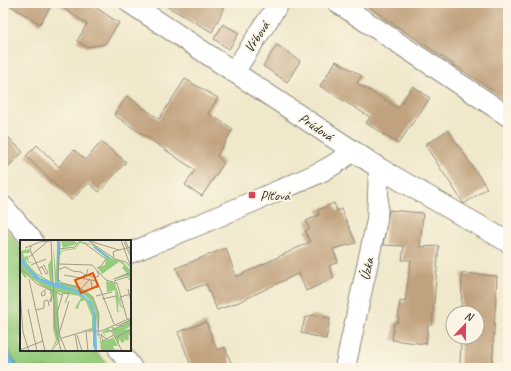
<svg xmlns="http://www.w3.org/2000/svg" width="511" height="371" font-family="Caveat,sans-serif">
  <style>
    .green { fill: #97cc7e; stroke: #617c54 }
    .water { fill: #70bbe9; stroke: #4e738a }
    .building { fill: #c1a27e }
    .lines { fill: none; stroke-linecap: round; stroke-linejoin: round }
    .minor-casing { stroke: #8e8a7b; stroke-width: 22 }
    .minor { stroke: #fff; stroke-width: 20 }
    .poi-dot { fill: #d1495b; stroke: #fcf5e5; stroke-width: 1.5 }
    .labels { text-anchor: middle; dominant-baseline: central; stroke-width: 4; stroke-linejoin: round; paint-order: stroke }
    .street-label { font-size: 14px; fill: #2b2b2b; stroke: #fcf5e5 }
    .poi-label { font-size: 14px; fill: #2b2b2b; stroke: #fcf5e5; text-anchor: start }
    .inset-river { fill: none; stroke: #70bbe9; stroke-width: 2 }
    .inset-road { fill: none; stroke: #a19c8b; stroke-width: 1 }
    .view { fill: #df570e; fill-opacity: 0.15; stroke: #df570e; stroke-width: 2 }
    .inset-edge { fill: none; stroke: #2b2b2b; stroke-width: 2 }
  </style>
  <rect width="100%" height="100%" fill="#fcf5e5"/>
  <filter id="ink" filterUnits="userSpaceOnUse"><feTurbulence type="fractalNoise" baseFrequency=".025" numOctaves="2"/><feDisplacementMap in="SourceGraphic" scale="8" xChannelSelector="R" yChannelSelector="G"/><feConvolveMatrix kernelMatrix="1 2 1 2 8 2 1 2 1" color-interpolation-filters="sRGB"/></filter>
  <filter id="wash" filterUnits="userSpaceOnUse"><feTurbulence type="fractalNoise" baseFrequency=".012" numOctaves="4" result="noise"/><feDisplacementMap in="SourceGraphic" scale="16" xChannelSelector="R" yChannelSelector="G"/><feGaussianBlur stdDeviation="0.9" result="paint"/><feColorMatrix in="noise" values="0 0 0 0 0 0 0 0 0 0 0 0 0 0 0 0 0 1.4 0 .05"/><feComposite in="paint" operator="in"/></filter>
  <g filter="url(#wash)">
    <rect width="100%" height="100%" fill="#f0e8cb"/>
    <polygon class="green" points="3,223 21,249 21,350 94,350 112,368 19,368 3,344"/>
    <polygon class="water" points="3,344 19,368 3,368"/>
    <g id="blocks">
      <g class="building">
        <polygon points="6,3 53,3 40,24"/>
        <polygon points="56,3 89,3 119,23 105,44 87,47 77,41 87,24"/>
        <polygon points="161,3 215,3 224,8 212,32"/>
        <polygon points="363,3 508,3 508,101 395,25"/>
        <polygon points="223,24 239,33 229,49 214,39"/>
        <polygon points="277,45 300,61 287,82 263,66"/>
        <polygon points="336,61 362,76 357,83 398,108 413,86 430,98 398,144 366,123 370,117 320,86"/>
        <polygon points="185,79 218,98 208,113 233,129 217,156 224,163 202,196 185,185 195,170 114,115 127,96 159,119"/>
        <polygon points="448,130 487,188 464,204 425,145"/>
        <polygon points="3,132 23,152 3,172"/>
        <polygon points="101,142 126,162 99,192 89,183 71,200 26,156 37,145 59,167 74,150 86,160"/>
        <polygon points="334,203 337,211 341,209 356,243 333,249 338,262 329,266 334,278 306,291 299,273 239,302 217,310 206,284 187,291 176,268 226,248 236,277 310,242 305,231 309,229 306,221 319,215 318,210"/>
        <polygon points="389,210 423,213 420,247 439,246 432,325 428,325 426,344 392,340 394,323 398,322 400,301 405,302 411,260 402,260 404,246 383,245"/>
        <polygon points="462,273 497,276 492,368 460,368 461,337 477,337 477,313 461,313"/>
        <polygon points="313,315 330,318 326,339 301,333 305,318"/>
        <polygon points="206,322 217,350 225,347 233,368 192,368 178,332"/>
      </g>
    </g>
  </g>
  <g filter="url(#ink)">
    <use href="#blocks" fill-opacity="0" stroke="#8e8a7b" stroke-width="1"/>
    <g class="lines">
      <g class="minor-casing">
        <g id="minor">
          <polyline points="130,3 379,168 508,242"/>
          <polyline points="338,3 508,116"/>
          <polyline points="234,72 279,3"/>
          <polyline points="3,206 33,241"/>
          <path d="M130,253C180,233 230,212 280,190C305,179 331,170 352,151"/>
          <polyline points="119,350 132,368"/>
          <polyline points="345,368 377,220 379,168"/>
        </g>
      </g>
      <use href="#minor" class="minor"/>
    </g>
  </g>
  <rect class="poi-dot" x="248" y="191" width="8" height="8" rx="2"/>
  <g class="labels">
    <g class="street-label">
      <text transform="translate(257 37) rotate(-57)">Vŕbová</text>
      <text transform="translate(316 127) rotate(34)">Prúdová</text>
      <text transform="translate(367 269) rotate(-78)">Úzka</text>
    </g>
    <g class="poi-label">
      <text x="260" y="195">Plťová</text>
    </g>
  </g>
  <g transform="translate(20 240)">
    <rect width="111" height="111" fill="#f0e8cb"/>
    <path d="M41,0L55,1L57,4L43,8ZM60,1L74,5L91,18L103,22L111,31V38L106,36L91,40L107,33L102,28L104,25L99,22L82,34L78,28L85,25L86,18L72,5L60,3L56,9L42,11L39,17L40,12L42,10L56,8ZM31,2L33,43L32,44L12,32L0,15L1,11L9,9L10,13H3L4,17L8,16L9,22H15L9,23L5,17L7,23L16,33L30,41L28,25L31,20ZM40,2L38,42L56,46L72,56L79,74L78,90L75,71L69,59L57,50L35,44L33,4L36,32L37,8ZM0,21L18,40L53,51L67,60L73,72V90L61,91L72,88V76L65,60L60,62L58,69L55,68L61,58L59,56L37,52L40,98L32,108L36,100L33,89V57L30,51L4,33L7,37L5,38L0,31ZM86,41L95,43L99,56L98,71L103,70L97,72L95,50L87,52ZM111,78V86L104,90L111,89V98L108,94L109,99L106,101L103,96L105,101L102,103L99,99V105L91,87L98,88ZM89,88L91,92L84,93L87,98L82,92L80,94L81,101L93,98L92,95L98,106H93L95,110L98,109L97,111H82L81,109L79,94Z" fill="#97cc7e"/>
    <path d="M0,15L10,29L20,38L57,50L71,62L76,75L77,111H75L73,105V72L67,60L53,51L31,46L16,39L0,21Z" fill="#70bbe9"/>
    <path class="inset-river" d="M74,7L89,18M38,45V1"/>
    <path class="inset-road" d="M31,0L35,85L41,111M40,0L38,39L42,43L59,47L73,57L79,74L78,96M66,0L99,10L111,7M101,0L110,25M105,0L111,13M71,1L84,0M70,2L95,19L106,22L111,28M104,2L111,17M64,3L86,19L81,26L77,28M11,6L10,10L22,35M5,8L20,2L39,0M39,9L55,7L60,0M9,17L28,1M94,18L93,12L99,10M39,24L72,25L86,40L97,43L107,79M11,25L26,19M0,28L17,44L42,55M19,28L22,27L26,34L28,33L24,25L22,27M68,29L66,35L76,37L79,36L77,31M38,30L45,27L53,31L61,32L65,35L64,39M44,35L77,41L94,84M9,39L25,111M94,39L109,33M71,40L72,48L79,47M94,41L107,37L111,41M61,49L69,40M108,49L111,62M0,51L3,92L9,111M25,51V55L22,56L21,53L26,49M30,52L32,56L31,62L30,60L32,56M76,56L92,52M82,59L96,56M45,63L49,54L43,53L37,73L39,93L46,111M103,68L100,65V57L111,54M8,69L17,111M16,70L24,68V61L28,60L29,66M95,84L97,86L111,80M91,90L102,111M66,91L68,111M91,91L102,85L103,87M39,94L49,61M55,94L58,111M57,95L62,111M95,98L111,89M86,99L83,101L81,94L86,99L94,95M0,110L23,101M31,111L42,98L66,91H81L111,78"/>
    <path class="view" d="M73,33L78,46L61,53L55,40Z"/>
    <rect width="111" height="111" class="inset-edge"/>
  </g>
  <rect width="511" height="371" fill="none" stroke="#fcf5e5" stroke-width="16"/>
  <g transform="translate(465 325) rotate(22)"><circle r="19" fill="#fcf5e5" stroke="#a8a49b"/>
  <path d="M0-3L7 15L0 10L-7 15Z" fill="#d1495b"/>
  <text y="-6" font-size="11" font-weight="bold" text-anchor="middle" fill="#2b2b2b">N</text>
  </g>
</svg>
